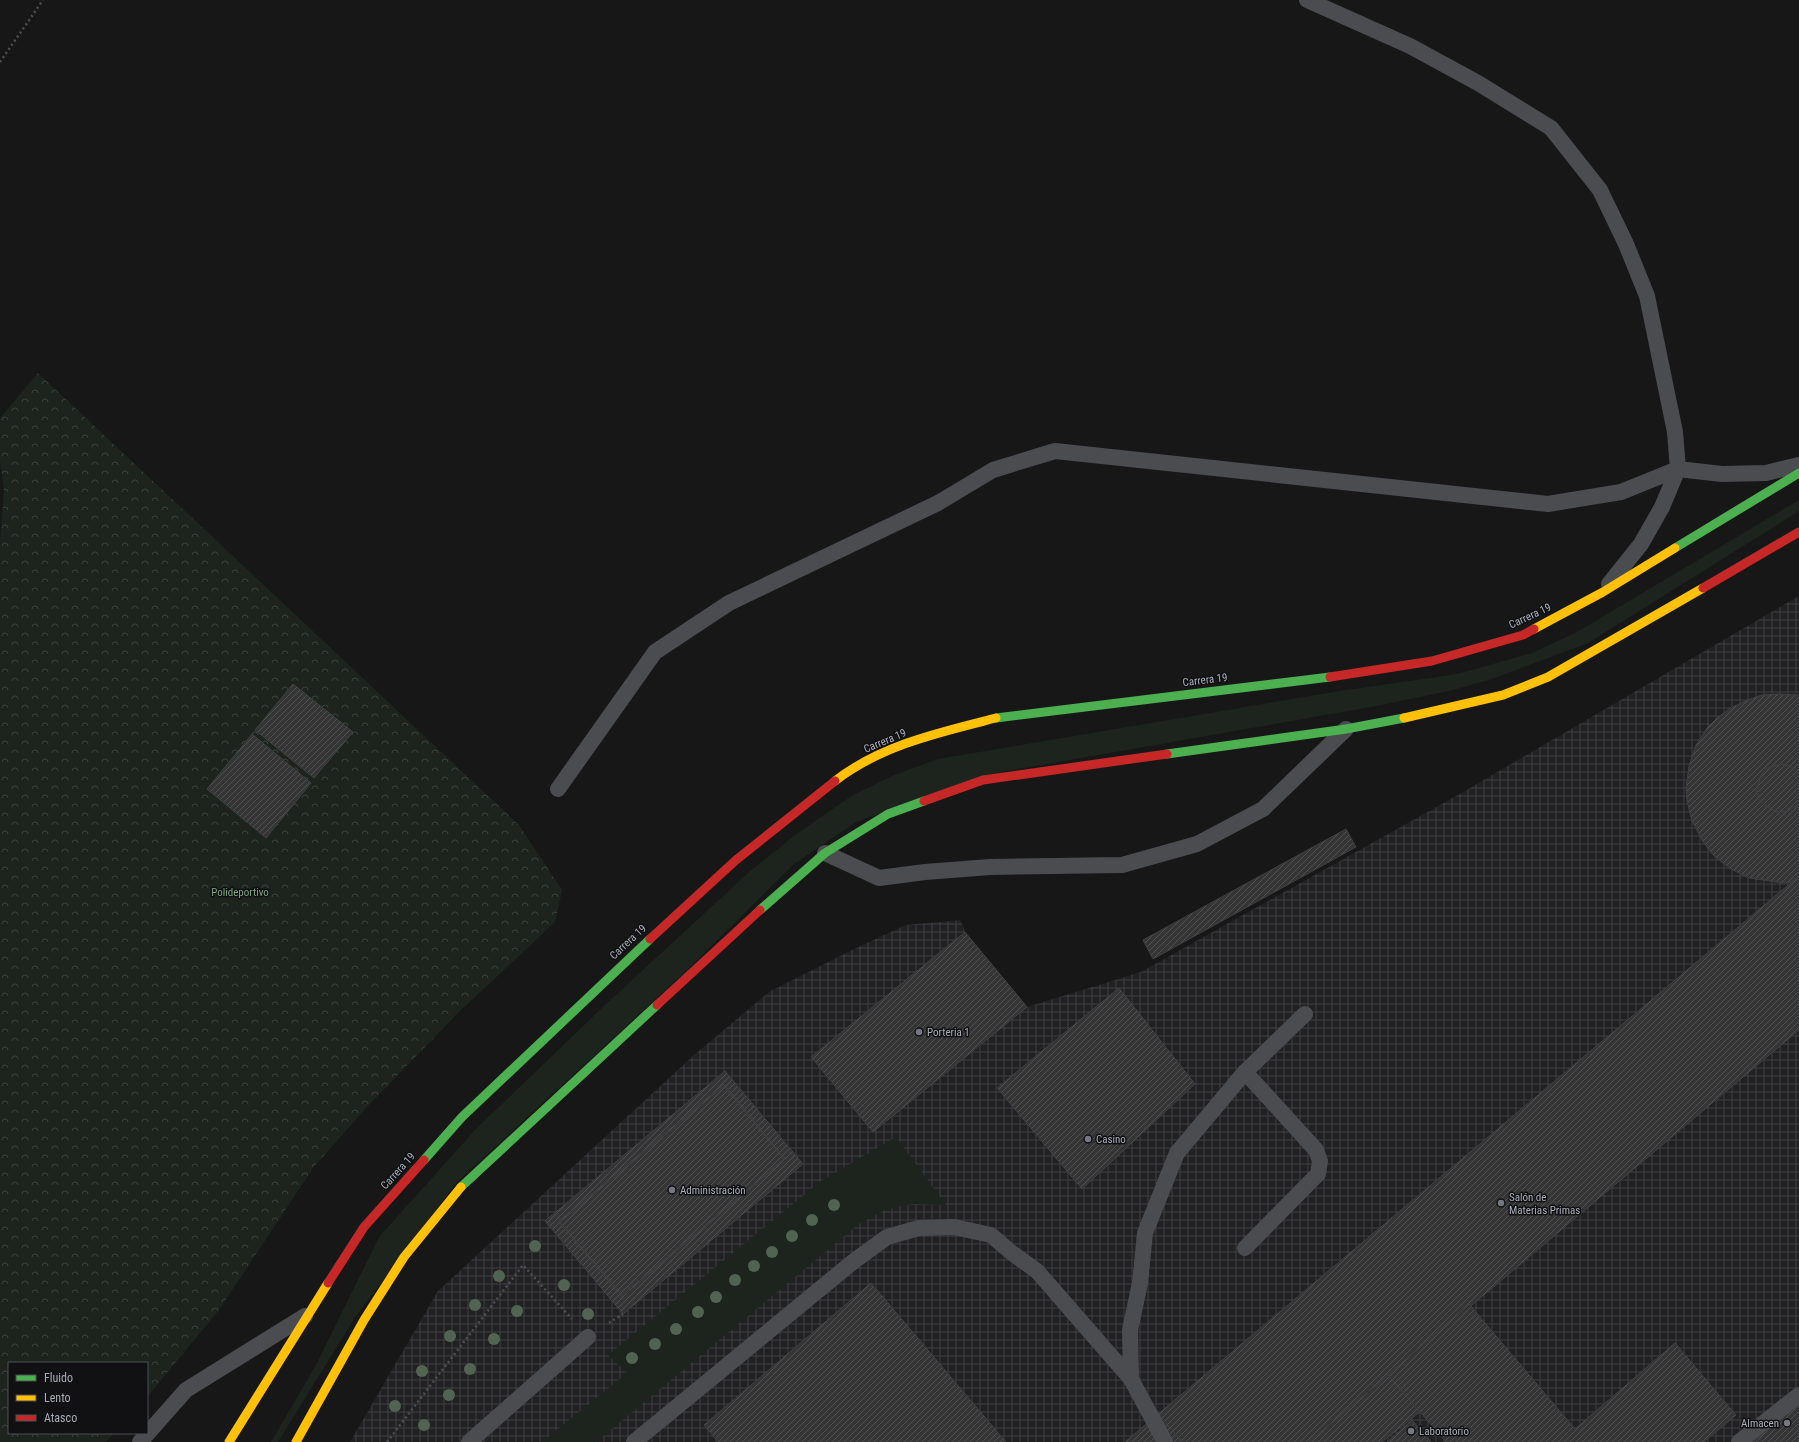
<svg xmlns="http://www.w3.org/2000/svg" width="1799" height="1442" font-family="'Roboto Condensed',sans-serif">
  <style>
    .industrial { fill: url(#industrial-grid) }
    .grass { fill: #1d241e }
    .park { fill: url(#park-crowns) }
    .building { fill: url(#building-hatch); stroke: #3f4043 }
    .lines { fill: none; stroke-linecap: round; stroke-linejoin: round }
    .path { stroke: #4d4e52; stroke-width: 2.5; stroke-dasharray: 2 3; stroke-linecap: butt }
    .lane { stroke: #4b4c50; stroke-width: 16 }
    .fast { stroke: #4caf50; stroke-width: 9 }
    .slow { stroke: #ffc107; stroke-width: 9 }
    .jam { stroke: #c62828; stroke-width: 9 }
    .tree { fill: #506451 }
    .poi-dot { fill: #757880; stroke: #111113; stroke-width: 1.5 }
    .labels { text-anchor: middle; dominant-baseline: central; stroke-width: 3; stroke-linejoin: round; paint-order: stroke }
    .street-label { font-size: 11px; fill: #a8adb8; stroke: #111113 }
    .park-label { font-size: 11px; fill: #7fa381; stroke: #111113 }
    .poi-label { font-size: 11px; fill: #a8adb8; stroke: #111113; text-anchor: start }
  </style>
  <defs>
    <pattern id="industrial-grid" width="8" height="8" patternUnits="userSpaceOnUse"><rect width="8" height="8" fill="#212123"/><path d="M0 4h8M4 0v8" fill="none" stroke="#3e3f41"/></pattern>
    <pattern id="park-crowns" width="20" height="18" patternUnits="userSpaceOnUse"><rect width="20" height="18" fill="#1d241e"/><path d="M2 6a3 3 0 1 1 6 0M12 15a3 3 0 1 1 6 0" fill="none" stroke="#3b413d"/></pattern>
    <pattern id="building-hatch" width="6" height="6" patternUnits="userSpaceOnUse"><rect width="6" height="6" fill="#353536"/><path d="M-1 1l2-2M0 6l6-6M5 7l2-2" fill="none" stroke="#4f5051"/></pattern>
  </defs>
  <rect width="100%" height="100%" fill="#171717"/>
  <polygon class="industrial" points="1799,596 1799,1442 350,1442 438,1291 693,1056 769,992 852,950 906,925 961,920 965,932 1027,1007 1141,972 1458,795"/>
  <g class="grass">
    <polygon points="1799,500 1799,511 1588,643 1489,680 1449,691 1371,707 996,773 856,822 794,864 687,970 456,1183 354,1319 278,1442 271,1442 316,1365 379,1237 475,1130 605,1005 748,873 795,835 853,795 892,776 938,759 1340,691 1457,674 1532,653 1577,632"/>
    <polygon points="896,1137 946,1205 912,1204 885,1210 859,1224 596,1442 542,1442 627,1373 608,1355 821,1181"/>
  </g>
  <polygon class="park" points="38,373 519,825 562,890 555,922 461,1010 365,1109 313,1168 219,1310 147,1397 147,1363 9,1363 9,1433 114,1433 106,1442 0,1442 0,546 4,492 0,460 0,418"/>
  <g class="building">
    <polygon points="293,684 353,732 314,778 255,730"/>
    <polygon points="1779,694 1799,695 1799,881 1783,883 1749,878 1729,868 1713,855 1703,842 1692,821 1687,801 1686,788 1689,766 1696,745 1707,728 1716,719 1729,709 1745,701 1762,695"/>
    <polygon points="252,734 311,783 266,838 207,789"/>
    <polygon points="1781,764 1790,766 1799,773 1799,804 1788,811 1782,812 1775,811 1764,805 1758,796 1757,789 1761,775 1767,768"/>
    <polygon points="1346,829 1356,847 1153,959 1143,940"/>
    <polygon points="1799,876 1799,1030 1309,1442 1182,1442 1158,1414"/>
    <polygon points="965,932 1027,1007 873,1132 811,1057"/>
    <polygon points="1119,988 1195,1084 1082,1189 997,1088"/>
    <polygon points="725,1071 803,1164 623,1314 545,1221"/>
    <polygon points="724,1084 785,1159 622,1297 559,1221"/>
    <polygon points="724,1086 784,1159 622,1295 560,1222"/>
    <polygon points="871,1283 1006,1442 718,1442 704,1425"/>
    <polygon points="1469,1304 1575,1429 1675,1343 1736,1415 1704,1442 1446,1442 1388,1375"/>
    <polygon points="1388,1375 1420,1412 1382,1442 1309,1442"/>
    <polygon points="1799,1405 1799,1442 1753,1442"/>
    <polygon points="1158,1414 1182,1442 1125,1442"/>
    <polygon points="1412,1420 1431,1442 1387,1442"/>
  </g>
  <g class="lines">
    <g class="path">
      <polyline points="0,62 43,0"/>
      <polyline points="609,1323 623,1314"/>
      <polyline points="387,1442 523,1265 572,1319"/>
    </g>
    <g class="lane">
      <polyline points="1307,0 1410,46 1478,83 1551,128 1600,190 1626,244 1647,296 1675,432 1678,469 1722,474 1766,473 1799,465"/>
      <polyline points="1609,584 1641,544 1662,507 1678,469"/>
      <polyline points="558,789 655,652 729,603 938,503 993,470 1055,451 1548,504 1621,492 1678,469"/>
      <polyline points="825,853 879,878 925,872 990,867 1122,865 1197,844 1263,809 1346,729"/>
      <polyline points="1245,1072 1316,1150 1320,1161 1318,1174 1245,1248"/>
      <polyline points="1131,1379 1130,1330 1140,1283 1145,1233 1177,1153 1245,1072 1305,1014"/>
      <polyline points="140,1442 186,1390 305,1316"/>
      <polyline points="469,1442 588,1337"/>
      <polyline points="634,1442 854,1261 887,1237 919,1228 954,1227 991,1235 1012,1253 1037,1271 1131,1379 1165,1442"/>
      <polyline points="1739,1442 1799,1395"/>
    </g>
    <g class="fast">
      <polyline points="1675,548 1799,473"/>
      <polyline points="996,718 1330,677"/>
      <polyline points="1167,754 1346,729 1404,718"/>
      <polyline points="760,910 825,853 888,814 924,801"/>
      <polyline points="424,1160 462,1117 650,939"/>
      <polyline points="461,1187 657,1005"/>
    </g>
    <g class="slow">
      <polyline points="1534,629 1603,592 1675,548"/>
      <polyline points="1404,718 1503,695 1548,677 1703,588"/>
      <path d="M835,781C881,745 941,732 996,718"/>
      <polyline points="229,1442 328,1283"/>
      <polyline points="296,1442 364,1320 404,1257 461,1187"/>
    </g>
    <g class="jam">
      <polyline points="1703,588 1799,532"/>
      <polyline points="1330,677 1432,661 1523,635 1534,629"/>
      <polyline points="924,801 983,780 1167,754"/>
      <polyline points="650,939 736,860 835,781"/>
      <polyline points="657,1005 760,910"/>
      <polyline points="328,1283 364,1227 424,1160"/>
    </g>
  </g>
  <g class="tree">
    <circle cx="834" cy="1205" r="6"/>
    <circle cx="812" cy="1220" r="6"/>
    <circle cx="792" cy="1236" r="6"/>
    <circle cx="535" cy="1246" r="6"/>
    <circle cx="772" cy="1252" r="6"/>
    <circle cx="754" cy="1266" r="6"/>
    <circle cx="499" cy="1276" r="6"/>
    <circle cx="735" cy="1280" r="6"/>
    <circle cx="564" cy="1285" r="6"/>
    <circle cx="716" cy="1297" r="6"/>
    <circle cx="475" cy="1305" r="6"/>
    <circle cx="517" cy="1311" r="6"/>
    <circle cx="698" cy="1312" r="6"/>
    <circle cx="588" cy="1314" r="6"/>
    <circle cx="676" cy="1329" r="6"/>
    <circle cx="450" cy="1336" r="6"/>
    <circle cx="494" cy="1339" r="6"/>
    <circle cx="655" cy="1344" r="6"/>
    <circle cx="632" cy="1358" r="6"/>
    <circle cx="470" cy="1369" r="6"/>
    <circle cx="422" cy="1371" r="6"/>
    <circle cx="449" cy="1395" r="6"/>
    <circle cx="395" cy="1406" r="6"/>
    <circle cx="424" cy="1425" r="6"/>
  </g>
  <g class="poi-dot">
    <circle cx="919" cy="1032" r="4"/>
    <circle cx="1088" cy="1139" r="4"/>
    <circle cx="672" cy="1190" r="4"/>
    <circle cx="1501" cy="1203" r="4"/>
    <circle cx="1787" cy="1423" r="4"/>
    <circle cx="1411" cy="1431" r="4"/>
  </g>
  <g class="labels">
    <g class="street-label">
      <text transform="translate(1530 616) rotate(-25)">Carrera 19</text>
      <text transform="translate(1205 680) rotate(-7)">Carrera 19</text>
      <text transform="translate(885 741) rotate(-23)">Carrera 19</text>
      <text transform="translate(628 942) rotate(-43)">Carrera 19</text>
      <text transform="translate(398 1171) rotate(-48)">Carrera 19</text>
    </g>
    <g class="park-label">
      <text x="240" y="892">Polideportivo</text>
    </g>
    <g class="poi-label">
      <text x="927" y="1032">Porteria 1</text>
      <text x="1096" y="1139">Casino</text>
      <text x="680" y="1190">Administración</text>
      <text x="1509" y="1197">Salón de<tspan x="1509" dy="13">Materias Primas</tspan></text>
      <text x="1779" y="1423" text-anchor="end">Almacen</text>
      <text x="1419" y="1431">Laboratorio</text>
    </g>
  </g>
  <rect x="8" y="1362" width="140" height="72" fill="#111113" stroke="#4d4f55"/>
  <rect x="16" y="1375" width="20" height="6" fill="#4caf50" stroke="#4d4f55"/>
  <text x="44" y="1382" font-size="12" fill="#a8adb8">Fluido</text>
  <rect x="16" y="1395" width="20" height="6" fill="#ffc107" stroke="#4d4f55"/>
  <text x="44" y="1402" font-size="12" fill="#a8adb8">Lento</text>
  <rect x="16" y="1415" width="20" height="6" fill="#c62828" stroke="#4d4f55"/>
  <text x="44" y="1422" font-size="12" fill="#a8adb8">Atasco</text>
</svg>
